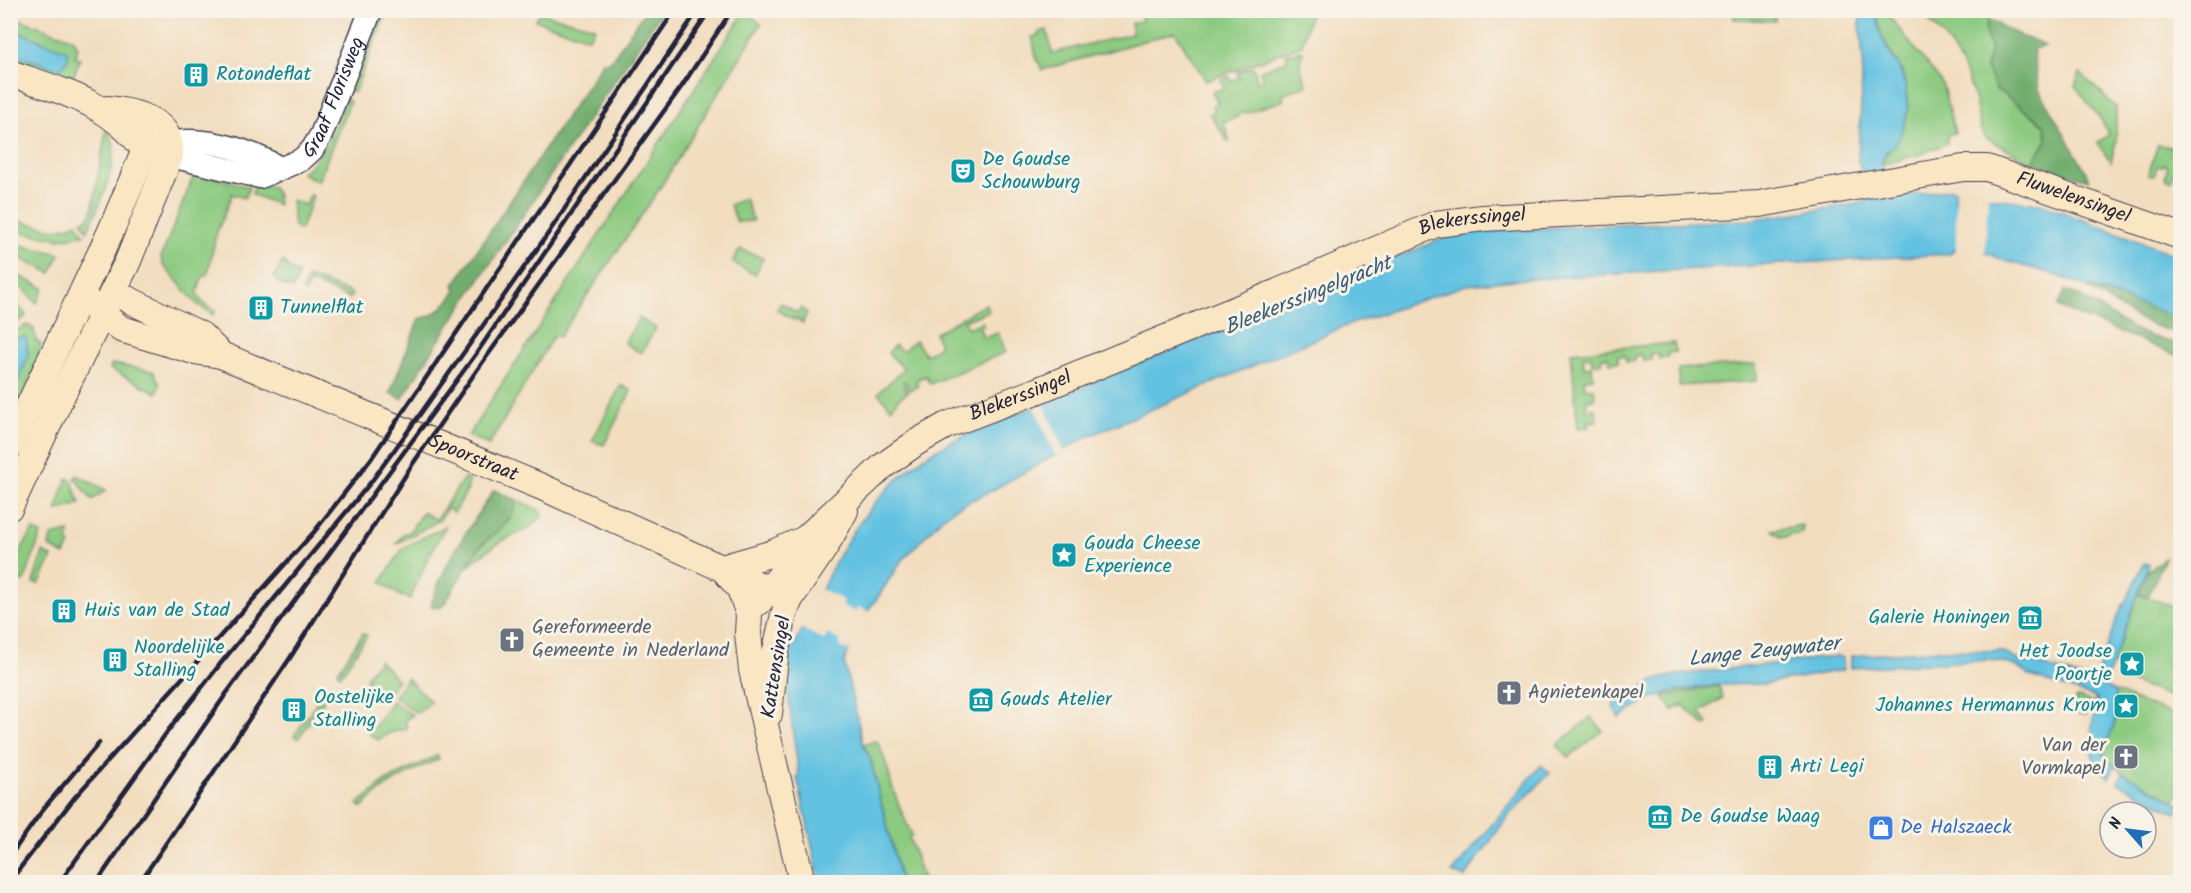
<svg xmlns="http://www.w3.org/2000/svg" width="2191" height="893" font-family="Kalam,sans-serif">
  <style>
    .green { fill: #8cca80; stroke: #57765e; stroke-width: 1.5 }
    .forest { fill: #71ae6e; stroke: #4a6854; stroke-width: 1.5 }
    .water { fill: #63c2e1; stroke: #42728e; stroke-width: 1.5 }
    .pier { fill: #f2ddbf }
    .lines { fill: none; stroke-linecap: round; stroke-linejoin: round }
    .tertiary-casing { stroke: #413e4f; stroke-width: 25 }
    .secondary-casing { stroke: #413e4f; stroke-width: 28 }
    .tertiary { stroke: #fff; stroke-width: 22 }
    .secondary { stroke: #fbe6c4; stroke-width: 26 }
    .rail { stroke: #22223b; stroke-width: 4.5 }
    .labels { text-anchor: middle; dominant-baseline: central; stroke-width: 6; stroke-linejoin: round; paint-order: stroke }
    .culture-label { font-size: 20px; fill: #0d838f; stroke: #f7f3e8; text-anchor: start }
    .street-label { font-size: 20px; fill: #22223b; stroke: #f7f3e8 }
    .worship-label { font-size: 20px; fill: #5b616d; stroke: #f7f3e8; text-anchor: start }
    .shop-label { font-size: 20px; fill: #366cbe; stroke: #f7f3e8; text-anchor: start }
    .water-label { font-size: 21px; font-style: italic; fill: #395a75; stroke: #f7f3e8 }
  </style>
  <rect width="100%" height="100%" fill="#f7f3e8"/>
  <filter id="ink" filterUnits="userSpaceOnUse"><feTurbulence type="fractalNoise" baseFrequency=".0167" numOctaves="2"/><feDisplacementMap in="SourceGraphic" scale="12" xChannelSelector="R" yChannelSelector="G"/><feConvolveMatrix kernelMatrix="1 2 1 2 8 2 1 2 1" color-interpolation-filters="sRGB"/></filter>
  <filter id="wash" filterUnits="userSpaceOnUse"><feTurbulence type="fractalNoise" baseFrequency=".008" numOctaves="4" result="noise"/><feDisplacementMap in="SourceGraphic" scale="24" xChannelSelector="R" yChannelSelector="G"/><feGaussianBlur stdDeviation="1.35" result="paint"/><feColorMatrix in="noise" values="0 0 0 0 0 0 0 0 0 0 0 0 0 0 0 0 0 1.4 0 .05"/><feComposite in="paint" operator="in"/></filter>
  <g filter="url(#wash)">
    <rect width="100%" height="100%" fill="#f2ddbf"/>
    <g class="green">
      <path d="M1940,10L1962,11L1988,19L1985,31L1991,50L1986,68L1996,89L2045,125L2047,140L2032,163L1984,137C1978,126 1978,113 1975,101C1967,70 1952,43 1929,21Z"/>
      <polygon points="381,11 387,11 354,93 349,91"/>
      <polygon points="745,11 761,24 660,188 559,337 554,335 489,445 468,436"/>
      <polygon points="1140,11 1140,10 1311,11 1302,45 1206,81 1175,32 1042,70 1039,62 1037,62 1032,37 1039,35 1039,32 1047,30 1052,53 1132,34 1131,23 1142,21"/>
      <polygon points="1733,11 1775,11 1775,21 1734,19"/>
      <polygon points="1876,11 1885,11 1942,83 1955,133 1948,135 1947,143 1924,153 1882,165 1884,156 1893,146 1908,110 1905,84 1902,72 1881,35"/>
      <polygon points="540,13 595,27 589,38 535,20"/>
      <polygon points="10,16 74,39 78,48 75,57 80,59 74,75 67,81 11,65"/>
      <polygon points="1303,51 1300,67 1307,85 1282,94 1284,100 1246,113 1242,112 1237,117 1223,122 1230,141 1228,142 1210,114 1215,111 1212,106 1218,102 1212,92 1224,88 1221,79 1229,76 1231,81 1239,78 1237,72 1253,67 1258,82 1263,80 1260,71 1288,60 1286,54"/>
      <polygon points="2080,73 2116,107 2116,141 2111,162 2097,143 2109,135 2102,121 2075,86"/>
      <path d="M346,98L350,102L318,182L302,173C327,153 335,126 346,98Z"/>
      <path d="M106,130C128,146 97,212 87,231L82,221L89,217L92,211Z"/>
      <polygon points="2158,144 2180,150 2180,174 2174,172 2171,181 2164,179 2168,166 2164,164 2163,166 2157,166 2154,176 2148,175"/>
      <polygon points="198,173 249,187 245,198 232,194 216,235 208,273 202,278 197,294 202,302 215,311 213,315 197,304 163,265 161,257 194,175"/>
      <path d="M255,184C273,185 277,186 278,205L252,194Z"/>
      <polygon points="310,195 313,196 301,229 298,230 294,226 291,200 305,205"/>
      <polygon points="745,198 753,221 737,222 730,205"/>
      <path d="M12,219C33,223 57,235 77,223L84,235L59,239L11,230Z"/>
      <polygon points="11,243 60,254 51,273 11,254"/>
      <polygon points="740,249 763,258 755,275 732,262"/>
      <polygon points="283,261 290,270 299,274 293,289 278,283 274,277"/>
      <polygon points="11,272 44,288 37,303 11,277"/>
      <polygon points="308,277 351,293 352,295 349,298 310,282 305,293 302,291"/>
      <polygon points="11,296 26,315 24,318 11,325 12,313"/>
      <polygon points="781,303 798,313 801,308 807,312 803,323 795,318 794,320 777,310"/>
      <polygon points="986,304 989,311 964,321 968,328 982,322 984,325 979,328 984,338 998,333 1006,352 930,384 926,376 916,380 918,386 910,390 905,381 903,382 908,392 897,399 898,401 891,408 878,393 904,369 888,353 895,345 902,351 916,340 925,355 940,346 935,333"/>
      <polygon points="639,318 656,328 641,353 624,343"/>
      <polygon points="27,325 34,329 36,341 41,344 40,356 11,420 11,398 28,356 26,337 16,338 14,354 11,362 11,333"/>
      <polygon points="1674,343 1676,352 1668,353 1668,358 1659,359 1659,354 1651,354 1651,360 1643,360 1642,355 1635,355 1635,361 1626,362 1625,356 1618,356 1618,362 1610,363 1609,357 1602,357 1601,363 1592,364 1591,356 1583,357 1584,367 1592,366 1593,378 1584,379 1585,388 1594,388 1595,399 1586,400 1587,410 1596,409 1597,421 1588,422 1589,427 1578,428 1571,352"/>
      <polygon points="112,364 153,371 160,384 157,393 110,369"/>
      <polygon points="1756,364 1757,381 1679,386 1678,369"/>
      <polygon points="621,385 631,391 604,445 592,441"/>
      <polygon points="77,475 106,490 92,500 75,478"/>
      <polygon points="67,478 72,481 80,504 56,511"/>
      <polygon points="464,478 470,480 467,488 468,489 454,513 447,508 440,520 396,544 404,533 408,534 423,512 436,520"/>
      <path d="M512,498L539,510L543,514C534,529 513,535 499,543C488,550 477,558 468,567C472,560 476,552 481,546C493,533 514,522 516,503Z"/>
      <polygon points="1803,525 1802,532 1796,535 1790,534 1787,537 1781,537 1772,530"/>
      <polygon points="446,526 427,560 410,599 404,595 402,597 381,582 401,551 407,546"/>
      <path d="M33,530L41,534L24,582L11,580C10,559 23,549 33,530Z"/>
      <polygon points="69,532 68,543 70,544 65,555 49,547 51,536"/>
      <polygon points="43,552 52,557 39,584 33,583"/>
      <polygon points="2138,593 2180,610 2180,700 2130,682 2130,671 2111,664"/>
      <polygon points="363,633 367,636 341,675 337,673"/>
      <polygon points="379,660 398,680 384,700 366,688 367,676"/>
      <polygon points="407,678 431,702 417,713 394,697"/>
      <polygon points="1719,686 1723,698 1700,712 1708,724 1705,726 1683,705 1673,710 1663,696"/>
      <polygon points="327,687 331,690 298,739 294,736"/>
      <polygon points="2081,691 2098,698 2095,712 2086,712 2086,715 2079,714 2079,712 2076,712 2076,698 2079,697 2096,704 2095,698"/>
      <polygon points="2115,692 2180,717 2180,794 2174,801 2130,778 2103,757 2116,718"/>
      <polygon points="392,701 413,715 405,720 407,729 389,733 378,740 369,734"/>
      <polygon points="1591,717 1603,731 1569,757 1557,745"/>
      <path d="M877,741C885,756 888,770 892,786C898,803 904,819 912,835L909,837L924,882H901L870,758L863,744Z"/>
      <path d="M438,755L439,759C411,772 383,784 362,808L358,804L386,781Z"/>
    </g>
    <g class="forest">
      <path d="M645,11H662L450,323L402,399L390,393L419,319C437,316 445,305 456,291L454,285L603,62H610Z"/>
      <polygon points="1988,19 2022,37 2036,41 2045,46 2033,49 2039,90 2085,170 2089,180 2032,163 2047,140 2045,125 1996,89 1986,68 1991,50 1985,31"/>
      <path d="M2084,285L2180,318V333C2144,327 2115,305 2084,285Z"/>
      <path d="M2065,290C2089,299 2109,315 2131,328C2146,336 2164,341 2180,344V357L2058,307Z"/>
      <path d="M494,490L512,498L516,503C514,522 493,533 481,546C468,562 456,585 445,603L440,608L431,606C442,564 471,526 494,490Z"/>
      <polygon points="2165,558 2148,597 2138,593 2146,572"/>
    </g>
    <g class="water">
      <path d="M1859,11H1876L1881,35L1894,61H1897L1905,84L1908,110L1905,123L1899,138L1893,147L1887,151L1882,162L1885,192L1890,198L1952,189L1956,191L1955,200L1988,197L2044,205L2180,257V318L2046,272L1999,259L1991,254L1973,250L1955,249L1949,254L1514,280L1466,285L1348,325L1087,437L991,491L957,507L941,519L900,563L878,597L862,618L844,662L863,744L870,758L901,882H820L797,777L799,776L788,694V674L790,653L809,617L818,616L825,603L821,592C844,537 882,485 932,452C943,446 954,441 965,435L1461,231L1749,220L1864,203C1871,190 1865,174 1858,162L1863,60Z"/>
      <path d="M11,29L67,51C70,59 66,63 60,68H54L11,53Z"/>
      <polygon points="26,337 28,356 11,398 11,362 14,354 16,338"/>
      <path d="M2144,563L2149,564L2104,686L2115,692L2116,718L2103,756L2115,766L2109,778C2079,752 2093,731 2097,698L2028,675C2018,664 2004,663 1990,660L1851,668V656L1941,650L2001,651L2024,663L2028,661L2094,682L2117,618Z"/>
      <polygon points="1839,656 1843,658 1844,669 1843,670 1764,684 1719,685 1671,692 1652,698 1619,718 1613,707 1615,702 1655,680 1676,675"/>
      <polygon points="1541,765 1550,773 1508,816 1465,877 1452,873"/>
      <polygon points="2123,773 2180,804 2176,813 2118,783"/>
    </g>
    <g class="pier">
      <polygon points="1956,191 1959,192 1958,197 1985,197 1986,195 1988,195 1985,256 1972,253 1956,252"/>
      <polygon points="1043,402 1064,452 1055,456 1034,406"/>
      <polygon points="820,589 843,600 841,605 855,612 858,607 869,612 849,651 839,646 841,641 828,634 824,640 801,628 808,614 816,614 822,602 818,593"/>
    </g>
  </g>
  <g filter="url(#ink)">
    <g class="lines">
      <g class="tertiary-casing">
        <g id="tertiary">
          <path d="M154,147C192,132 248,148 281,169"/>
          <path id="s1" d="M154,152L260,177L301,160L312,150L321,135L371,10"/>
        </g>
      </g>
      <g class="secondary-casing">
        <g id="secondary">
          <path d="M10,73C64,92 109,102 145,150L110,233L10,446"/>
          <polyline points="113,292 201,335 221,355"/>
          <path id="s2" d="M81,296L121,329L194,351L221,355L542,487L790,599"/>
          <path d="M10,507L61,397L128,261L170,156C170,152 171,146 169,141C163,118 129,111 108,109"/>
          <path id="s3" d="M722,568L770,554L805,539L883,466L917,442L947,425L1034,392L1261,299L1436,224L1483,218L1759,204L1934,173L1963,168H1987L2180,236"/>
          <polyline points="724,570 740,589 749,614 748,634 752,670 802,882"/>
          <polyline points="759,602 797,555 805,539"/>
          <polyline points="769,714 776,650 784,614 790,599 825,547 845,511"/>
        </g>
      </g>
      <use href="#tertiary" class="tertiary"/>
      <use href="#secondary" class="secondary"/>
      <g class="rail">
        <polyline points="10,856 44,808 99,743"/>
        <polyline points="10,881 75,797 314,532 371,459 675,10"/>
        <polyline points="60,882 167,732 221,663 371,482 416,420 547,235 698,10"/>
        <polyline points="97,882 226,694 476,354 710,10"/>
        <polyline points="140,882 290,658 412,465 477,370 682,86 732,10"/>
      </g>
    </g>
  </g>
  <defs>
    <g id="building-square" transform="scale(1.35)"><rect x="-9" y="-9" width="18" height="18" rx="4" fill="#0f9aa8" stroke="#f7f3e8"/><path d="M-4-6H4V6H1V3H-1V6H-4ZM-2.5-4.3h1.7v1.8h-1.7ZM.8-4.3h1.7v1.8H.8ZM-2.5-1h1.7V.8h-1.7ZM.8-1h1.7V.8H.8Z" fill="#fff"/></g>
    <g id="theatre-square" transform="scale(1.35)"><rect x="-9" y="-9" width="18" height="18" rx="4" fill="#0f9aa8" stroke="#f7f3e8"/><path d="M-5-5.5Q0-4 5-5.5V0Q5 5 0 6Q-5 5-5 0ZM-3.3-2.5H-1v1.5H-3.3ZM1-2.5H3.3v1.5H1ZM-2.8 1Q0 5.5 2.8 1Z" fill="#fff"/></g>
    <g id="sight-square" transform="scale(1.35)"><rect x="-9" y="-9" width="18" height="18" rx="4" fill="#0f9aa8" stroke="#f7f3e8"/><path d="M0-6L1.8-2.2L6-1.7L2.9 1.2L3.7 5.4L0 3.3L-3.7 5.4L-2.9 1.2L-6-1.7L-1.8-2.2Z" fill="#fff"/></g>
    <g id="museum-square" transform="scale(1.35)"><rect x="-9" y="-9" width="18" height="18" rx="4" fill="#0f9aa8" stroke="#f7f3e8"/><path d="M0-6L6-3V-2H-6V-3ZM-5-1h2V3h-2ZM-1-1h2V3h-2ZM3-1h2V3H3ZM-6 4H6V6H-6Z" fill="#fff"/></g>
    <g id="church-square" transform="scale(1.35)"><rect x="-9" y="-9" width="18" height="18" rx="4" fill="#6b7280" stroke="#f7f3e8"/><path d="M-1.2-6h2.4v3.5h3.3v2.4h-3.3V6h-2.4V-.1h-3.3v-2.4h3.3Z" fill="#fff"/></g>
    <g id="shop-square" transform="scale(1.35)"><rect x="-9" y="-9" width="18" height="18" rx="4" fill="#3f7fe0" stroke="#f7f3e8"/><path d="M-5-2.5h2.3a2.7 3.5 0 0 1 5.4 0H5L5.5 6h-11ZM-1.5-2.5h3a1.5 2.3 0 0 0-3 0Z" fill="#fff"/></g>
  </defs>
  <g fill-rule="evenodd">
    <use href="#building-square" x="196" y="75"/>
    <use href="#theatre-square" x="963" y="171"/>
    <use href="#building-square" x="261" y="308"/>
    <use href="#sight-square" x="1064" y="555"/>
    <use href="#building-square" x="64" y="611"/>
    <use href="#museum-square" x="2030" y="618"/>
    <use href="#church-square" x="512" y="640"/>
    <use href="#building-square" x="115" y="660"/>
    <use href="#sight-square" x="2132" y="664"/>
    <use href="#church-square" x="1509" y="693"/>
    <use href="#museum-square" x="981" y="700"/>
    <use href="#sight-square" x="2126" y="706"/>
    <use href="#building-square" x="294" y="710"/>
    <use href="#church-square" x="2126" y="757"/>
    <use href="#building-square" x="1770" y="767"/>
    <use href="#museum-square" x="1660" y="817"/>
    <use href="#shop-square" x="1881" y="828"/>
  </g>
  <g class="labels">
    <g class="culture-label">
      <text x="216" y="75">Rotondeflat</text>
      <text x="982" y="160">De Goudse<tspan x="982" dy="23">Schouwburg</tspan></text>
      <text x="280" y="308">Tunnelflat</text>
      <text x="1084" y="544">Gouda Cheese<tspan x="1084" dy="23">Experience</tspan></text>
      <text x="84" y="611">Huis van de Stad</text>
      <text x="2010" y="618" text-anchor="end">Galerie Honingen</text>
      <text x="134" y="648">Noordelijke<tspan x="134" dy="23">Stalling</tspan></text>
      <text x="2112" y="652" text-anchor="end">Het Joodse<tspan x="2112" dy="23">Poortje</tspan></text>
      <text x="314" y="698">Oostelijke<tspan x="314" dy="23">Stalling</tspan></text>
      <text x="1000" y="700">Gouds Atelier</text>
      <text x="2106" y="706" text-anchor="end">Johannes Hermannus Krom</text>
      <text x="1790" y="767">Arti Legi</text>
      <text x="1680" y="817">De Goudse Waag</text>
    </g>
    <g class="street-label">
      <text stroke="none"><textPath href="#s1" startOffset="225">Graaf Florisweg</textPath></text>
      <text stroke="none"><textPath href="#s3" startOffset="1446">Fluwelensingel</textPath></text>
      <text stroke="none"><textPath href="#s3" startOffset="836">Blekerssingel</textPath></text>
      <text stroke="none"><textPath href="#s3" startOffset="350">Blekerssingel</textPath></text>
      <text stroke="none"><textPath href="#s2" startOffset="428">Spoorstraat</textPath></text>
      <text transform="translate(777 667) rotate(-81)">Kattensingel</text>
    </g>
    <g class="worship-label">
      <text x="532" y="628">Gereformeerde<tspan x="532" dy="23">Gemeente in Nederland</tspan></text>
      <text x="1528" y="693">Agnietenkapel</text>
      <text x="2106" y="746" text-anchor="end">Van der<tspan x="2106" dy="23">Vormkapel</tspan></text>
    </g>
    <g class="shop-label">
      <text x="1900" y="828">De Halszaeck</text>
    </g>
    <g class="water-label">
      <text transform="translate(1308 296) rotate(-22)">Bleekerssingelgracht</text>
      <text transform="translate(1764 652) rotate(-6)">Lange Zeugwater</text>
    </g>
  </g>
  <rect width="2191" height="893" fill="none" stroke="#f7f3e8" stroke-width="36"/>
  <g transform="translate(2128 830) rotate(298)"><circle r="28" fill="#f7f3e8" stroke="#a29fa3" stroke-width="1.5"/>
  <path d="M0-4.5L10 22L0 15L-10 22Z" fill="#1f6fb2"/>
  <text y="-9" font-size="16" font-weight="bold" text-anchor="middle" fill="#22223b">N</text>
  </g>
</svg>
